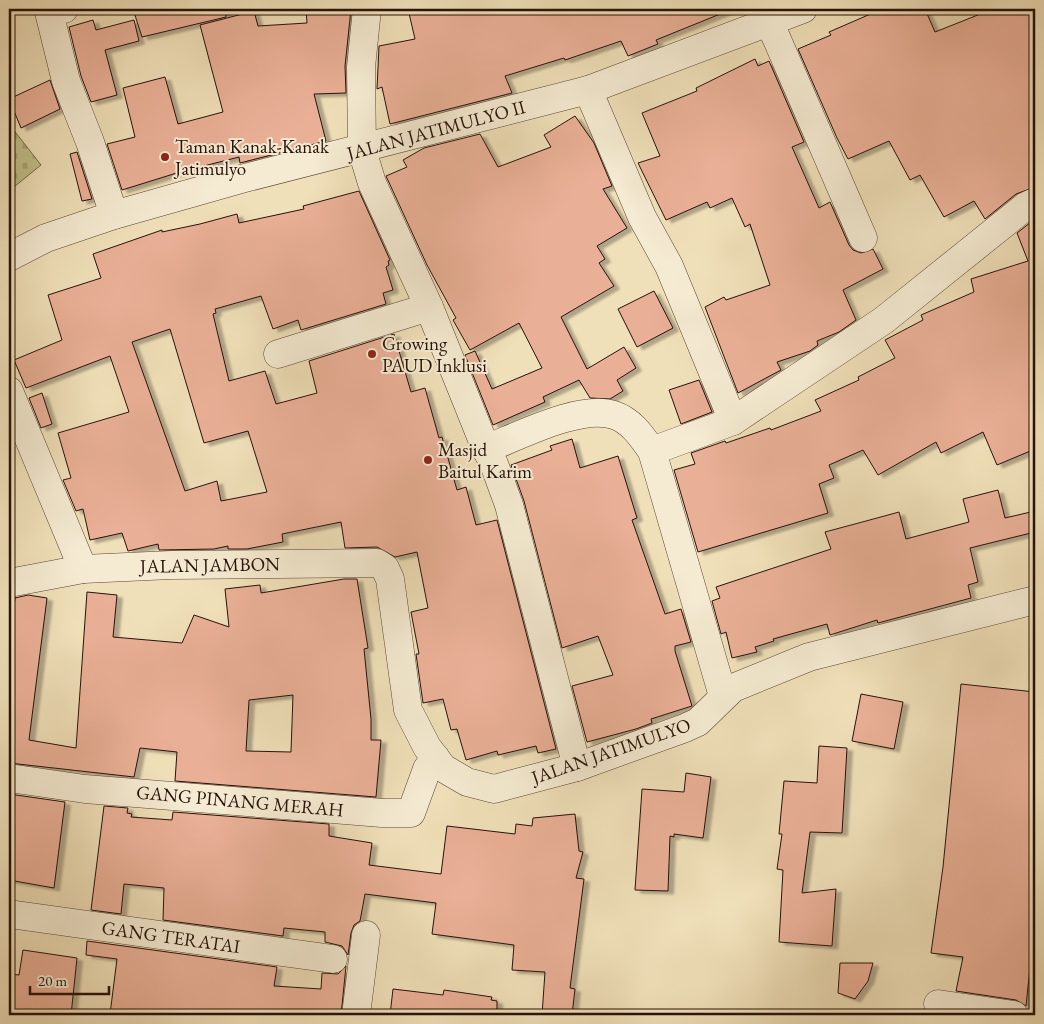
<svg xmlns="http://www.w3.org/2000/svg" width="1044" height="1024" font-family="'EB Garamond',serif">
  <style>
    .cemetery { fill: url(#cemetery-stones); stroke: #74684a }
    .building { fill: #eab097; stroke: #261109; fill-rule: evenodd; filter: url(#shadow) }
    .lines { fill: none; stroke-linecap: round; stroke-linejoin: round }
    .minor-casing { stroke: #584535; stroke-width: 29 }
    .minor { stroke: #f5ebd2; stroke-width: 28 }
    .poi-dot { fill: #8f2418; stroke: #f5ebd2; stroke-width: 2 }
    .labels { text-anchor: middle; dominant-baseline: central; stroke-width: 4; stroke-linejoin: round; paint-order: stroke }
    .street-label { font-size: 19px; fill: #261109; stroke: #f5ebd2 }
    .poi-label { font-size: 19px; fill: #261109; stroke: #f5ebd2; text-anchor: start }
  </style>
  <defs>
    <pattern id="cemetery-stones" width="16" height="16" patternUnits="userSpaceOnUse" patternTransform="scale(1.25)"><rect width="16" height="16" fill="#c1c08a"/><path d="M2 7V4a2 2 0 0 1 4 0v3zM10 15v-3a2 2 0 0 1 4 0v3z" fill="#a6a476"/></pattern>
    <filter id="shadow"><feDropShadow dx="5.5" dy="3" stdDeviation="1" flood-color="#0004"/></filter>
  </defs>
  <rect width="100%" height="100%" fill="#f0e0b9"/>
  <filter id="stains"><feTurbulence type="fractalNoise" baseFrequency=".004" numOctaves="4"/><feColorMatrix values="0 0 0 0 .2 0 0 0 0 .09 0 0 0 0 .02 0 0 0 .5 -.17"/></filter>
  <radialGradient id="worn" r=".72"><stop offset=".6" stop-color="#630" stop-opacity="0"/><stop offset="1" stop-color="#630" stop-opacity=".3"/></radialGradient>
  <polygon class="cemetery" points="9,124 41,165 9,191"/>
  <g class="building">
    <polygon points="133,9 225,9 226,17 142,37"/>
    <polygon points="306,9 351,9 345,66 346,93 314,94 326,141 240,163 239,157 196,168 196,167 122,190 107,144 135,137 123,88 165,77 178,124 223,112 200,25 254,11 258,26 307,23"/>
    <polygon points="408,9 730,9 730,10 656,40 658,44 628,56 621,41 565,60 564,58 505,76 512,93 390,124 382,87 377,89 379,46 415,39"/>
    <polygon points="882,9 925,9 935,32 993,9 1032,9 1035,17 1035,187 1016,194 985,219 974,201 944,217 920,175 910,180 889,141 848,159 837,138 798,49 831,35 829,32"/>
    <polygon points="93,20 96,30 134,20 139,41 105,50 117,95 91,102 81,76 69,27"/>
    <polygon points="755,59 758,66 769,61 804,142 792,147 819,208 830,202 849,245 853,250 861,253 873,249 883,269 843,290 856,320 839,332 817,341 818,345 810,351 777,362 781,370 738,393 705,307 724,297 726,300 770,285 750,224 745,227 732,198 710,208 707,202 666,220 638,163 660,156 642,113 697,91 696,88"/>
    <polygon points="50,80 60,109 21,128 9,99"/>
    <polygon points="575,116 594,143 612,186 603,189 627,228 597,246 605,259 599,263 614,286 561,317 587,369 624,347 636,368 617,380 623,391 610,399 590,398 579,380 543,397 545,402 493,425 465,355 475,351 492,389 542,368 519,323 470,350 453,320 456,318 427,265 386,176 407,167 403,160 424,148 480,134 498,167 551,147 544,135"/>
    <polygon points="77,152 92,199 82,201 70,154"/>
    <path d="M359,191L390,260L388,261L389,265L386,267L393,290L383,293L386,304L301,330L298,320L273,329L261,296L215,309L216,313L213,314L229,381L265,371L276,404L317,393L309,361L394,334L411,392L425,388L439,438L442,437L457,490L466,487L476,525L497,520L556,749L538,753L536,746L498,755L497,751L466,760L457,729L451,730L443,699L423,703L416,654H419L411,612L428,608L417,552L395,557L377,547L345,548L341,522L282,534L283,542L247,549H228V546L214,549L159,550L158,544L128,551L122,533L90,540L83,509L76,511L63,480L71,478L58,433L129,412L110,356L26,388L14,360L62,340L48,295L101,278L93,254L162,230V232L200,224L237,214L239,223L304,209L303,206ZM170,329L204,443L248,431L267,492L221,501L217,481L185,491L132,342Z"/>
    <polygon points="1035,219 1035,449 997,465 983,432 941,453 936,442 878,475 863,450 829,465 834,478 819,484 828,513 698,552 674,470 695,464 691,453 725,441 726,443 770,428 771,430 821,411 815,400 859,380 858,377 895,358 885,340 923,320 921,315 974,292 971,279 1028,261 1017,233"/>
    <polygon points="654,291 673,328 637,347 618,309"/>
    <polygon points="699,380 712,412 681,424 669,390"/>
    <polygon points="42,393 52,424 41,428 29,398"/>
    <polygon points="572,439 580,468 618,456 637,518 632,520 665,614 681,609 691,642 675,646 675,651 692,706 651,719 652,723 636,729 587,742 572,686 613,675 598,636 562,648 524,501 511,465 552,450 550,446"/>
    <polygon points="998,490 1005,518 1035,511 1035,532 970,548 978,582 968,585 971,598 878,623 877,620 830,635 827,624 773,639 774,641 755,647 757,652 732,658 726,632 721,634 712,601 720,598 716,587 831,549 825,532 866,521 899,512 906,539 969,522 963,499"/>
    <path d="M344,579H357L368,648L364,649L371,719V740H381L376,797L175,781L177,752L140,748L134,777L9,763V647L15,598L28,595L47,598L29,740L76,748L87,592L117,595L113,637L182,643L194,615L229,627L225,589L260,585L261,593ZM293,695L291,752L246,751L249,700Z"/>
    <polygon points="961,684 1035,692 1035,958 1031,958 1026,1006 1016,1000 956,991 963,957 931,953 943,867"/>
    <polygon points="861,694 903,702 894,749 852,741"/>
    <polygon points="819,746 847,748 842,833 810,832 802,893 836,889 832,946 779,942 783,870 777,869 782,834 779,834 784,781 817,783"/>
    <polygon points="686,773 711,777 703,838 674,834 674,837 670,836 668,891 635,890 642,789 684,792"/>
    <polygon points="9,794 65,802 54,888 9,880"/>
    <polygon points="104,806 128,808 127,813 132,814 131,817 172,820 173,812 329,824 329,836 372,843 369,865 441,874 447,826 515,834 516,824 532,826 533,818 575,814 579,851 583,852 576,878 584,879 570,988 575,989 572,1015 542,1015 545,972 512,970 514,945 432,934 436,903 365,894 360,921 354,925 351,933 348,955 342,946 325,942 325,932 284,928 283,936 163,920 164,888 124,884 121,914 91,910"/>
    <polygon points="87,941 277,967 274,986 321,989 322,973 338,974 346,966 341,1015 110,1014 117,959 86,955"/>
    <polygon points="23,950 77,958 71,1015 9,1015 9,974 19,975"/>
    <polygon points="840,963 873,963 868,981 855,999 838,993"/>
    <polygon points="393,989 443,995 444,990 492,997 491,1000 497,1001 497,1015 390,1015"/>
  </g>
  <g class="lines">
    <g class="minor-casing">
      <g id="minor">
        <polyline points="64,9 49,12 66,81 90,142 114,215"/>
        <path d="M367,9L361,67L362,150L372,183L429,307L486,449C519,436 580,404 614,415C632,421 642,437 652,451L733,421L884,320L1026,206L1035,202"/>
        <polyline points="769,21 863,238"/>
        <polyline points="588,90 642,217 669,266 733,421"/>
        <polyline points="9,257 46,238 114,215 241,179 588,90 803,9"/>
        <polyline points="278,354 429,307"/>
        <polyline points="9,391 83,569 171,565 377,563 385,568 390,579 408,710 427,747 443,768 467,782 494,789 577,767 685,728 698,722 733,688 809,657 1035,600"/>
        <polyline points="486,449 494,464 509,505 577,767"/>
        <polyline points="652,451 723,696"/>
        <polyline points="9,583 83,569"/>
        <polyline points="9,778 85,789 382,813 411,813 427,769 435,757"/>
        <polyline points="9,914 333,959"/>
        <polyline points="938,1004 1014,1015"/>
        <polyline points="356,1015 366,935"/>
      </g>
    </g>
    <use href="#minor" class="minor"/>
  </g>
  <g class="poi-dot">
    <circle cx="165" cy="157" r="5"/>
    <circle cx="372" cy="354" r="5"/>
    <circle cx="428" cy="460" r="5"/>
  </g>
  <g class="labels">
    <g class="street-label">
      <text transform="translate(436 130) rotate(-15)">JALAN JATIMULYO II</text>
      <text transform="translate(210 565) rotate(-1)">JALAN JAMBON</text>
      <text transform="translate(611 751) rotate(-19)">JALAN JATIMULYO</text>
      <text transform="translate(240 801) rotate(5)">GANG PINANG MERAH</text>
      <text transform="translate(171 937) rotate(8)">GANG TERATAI</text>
    </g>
    <g class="poi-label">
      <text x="175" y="146">Taman Kanak-Kanak<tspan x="175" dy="22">Jatimulyo</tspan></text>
      <text x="382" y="343">Growing<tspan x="382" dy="22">PAUD Inklusi</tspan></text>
      <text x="438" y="449">Masjid<tspan x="438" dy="22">Baitul Karim</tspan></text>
    </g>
  </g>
  <rect width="1044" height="1024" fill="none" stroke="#f0e0b9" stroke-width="30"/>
  <rect x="10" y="10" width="1024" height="1004" fill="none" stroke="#261109" stroke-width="2.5"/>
  <rect x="15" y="15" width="1014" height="994" fill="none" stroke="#261109"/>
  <path d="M30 986v8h79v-8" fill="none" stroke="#261109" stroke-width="2.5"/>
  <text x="38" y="986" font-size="15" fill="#261109" stroke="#f5ebd2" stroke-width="4" paint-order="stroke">20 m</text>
  <rect width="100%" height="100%" filter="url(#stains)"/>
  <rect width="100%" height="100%" fill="url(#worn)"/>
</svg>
